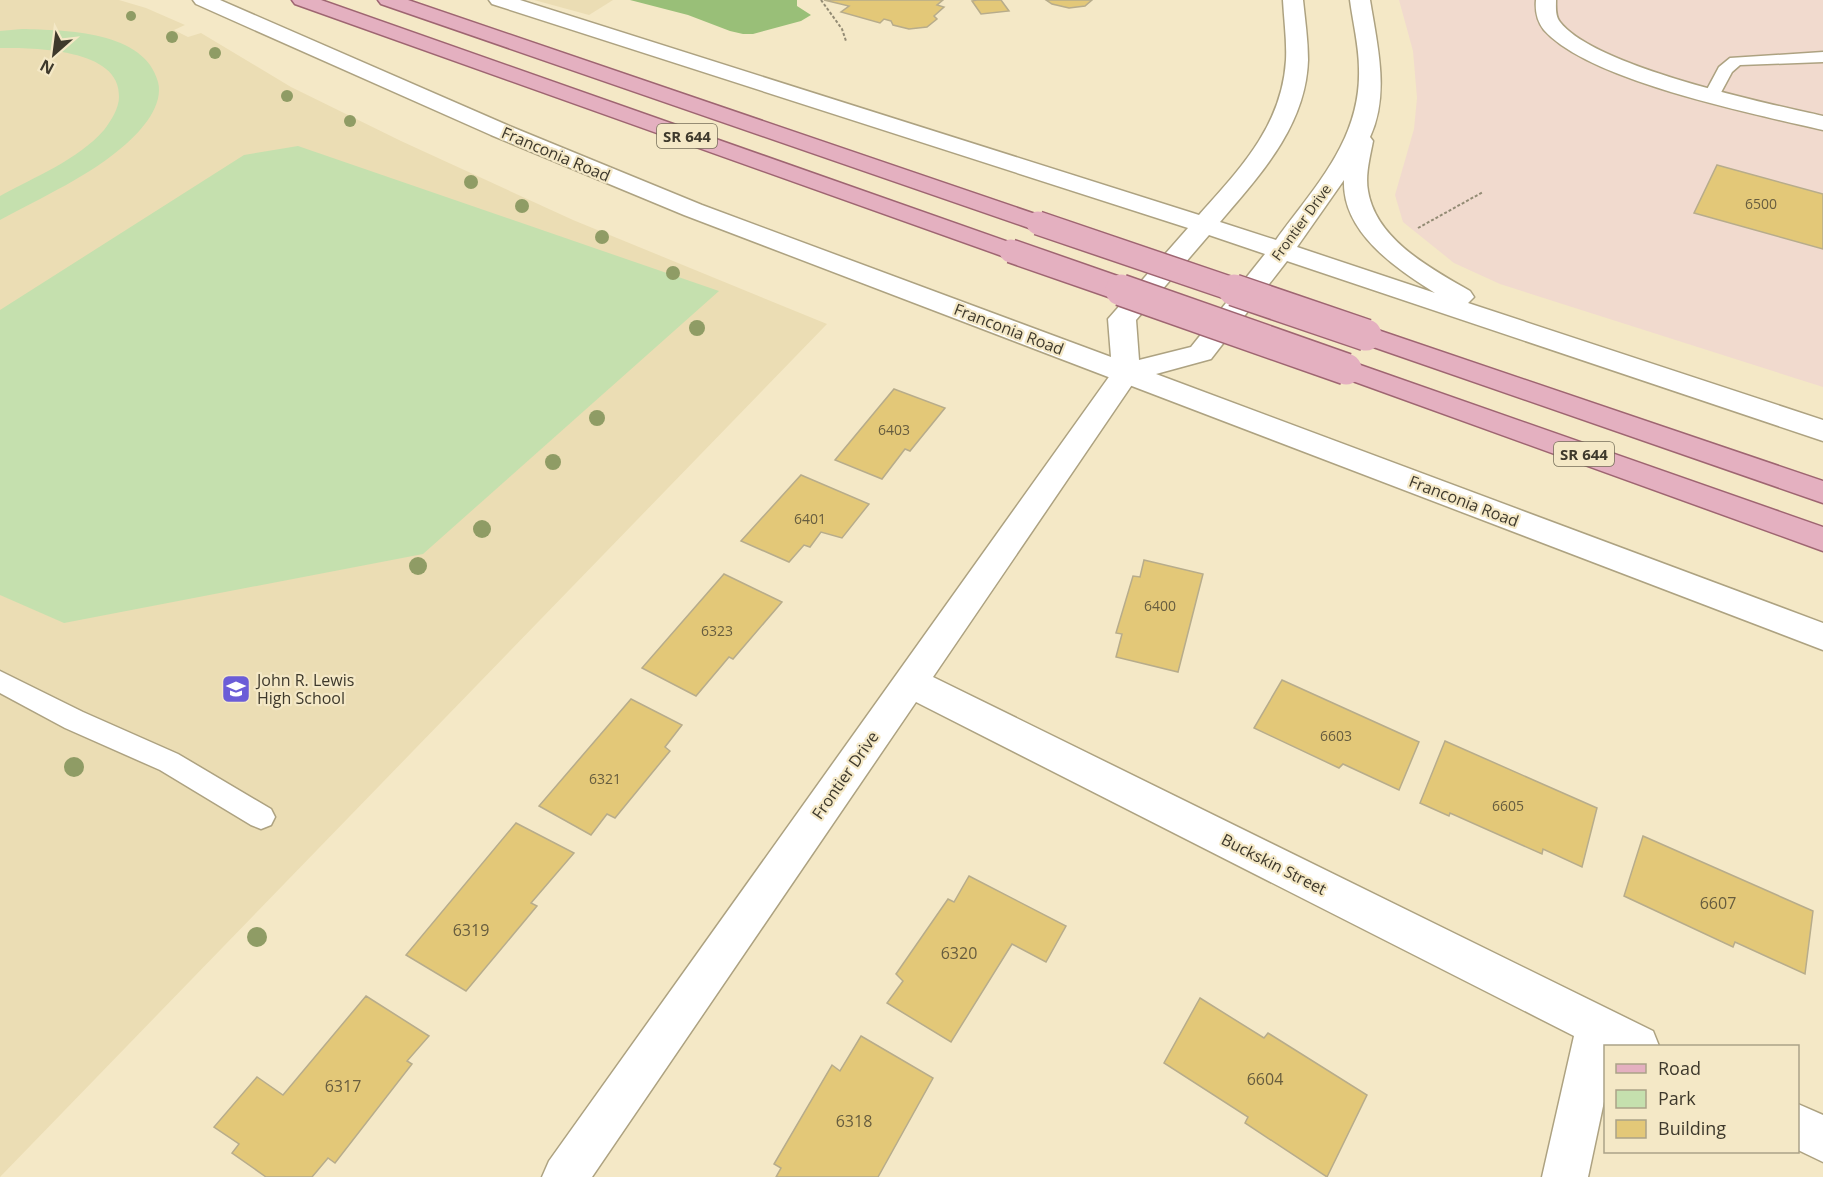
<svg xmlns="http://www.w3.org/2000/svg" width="1823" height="1177" font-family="'Open Sans',sans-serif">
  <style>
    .commercial { fill: #f1dace }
    .built { fill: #ebddb4 }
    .green { fill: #c5e0ae }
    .forest { fill: #99bf78 }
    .building { fill: #e3c878; stroke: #b7ac8b; stroke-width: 1.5 }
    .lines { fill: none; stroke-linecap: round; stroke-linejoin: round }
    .service-casing { stroke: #ada281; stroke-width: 3 }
    .minor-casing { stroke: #ada281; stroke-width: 3 }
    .secondary-casing { stroke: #ada281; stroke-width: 3 }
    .primary-casing { stroke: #9e6571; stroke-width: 3 }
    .path { stroke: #938b74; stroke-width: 2; stroke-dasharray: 3 2; stroke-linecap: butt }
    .service { fill: #fff; fill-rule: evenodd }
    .minor { fill: #fff; fill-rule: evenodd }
    .secondary { fill: #fff; fill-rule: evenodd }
    .primary { fill: #e4b0c0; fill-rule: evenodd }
    .primary-bridge-far1-casing { stroke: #9e6571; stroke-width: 26; stroke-linecap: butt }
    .primary-bridge-casing { stroke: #9e6571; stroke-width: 34; stroke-linecap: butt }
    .primary-bridge-far1 { stroke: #e4b0c0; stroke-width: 23 }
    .primary-bridge { stroke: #e4b0c0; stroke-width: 31 }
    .tree { fill: #8f9c65 }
    .labels { text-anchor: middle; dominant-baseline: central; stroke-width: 4.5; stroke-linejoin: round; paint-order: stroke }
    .number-label { font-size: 14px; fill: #675d3f }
    .far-street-label { font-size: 14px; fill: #3e392c; stroke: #f4e8c6 }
    .shield { fill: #f4e8c6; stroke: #756e5a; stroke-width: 1.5 }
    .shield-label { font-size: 15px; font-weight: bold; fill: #3e392c }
    .street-label { font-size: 16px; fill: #3e392c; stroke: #f4e8c6 }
    .poi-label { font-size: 16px; fill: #3e392c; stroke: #f4e8c6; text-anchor: start }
    .near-number-label { font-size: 16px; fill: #675d3f }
  </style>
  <rect width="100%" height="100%" fill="#f4e8c6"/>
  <polygon class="commercial" points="1399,0 1823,0 1823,387 1500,284 1454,263 1403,222 1395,195 1414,129 1417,98 1413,51"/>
  <g class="built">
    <polygon points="0,0 119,0 146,8 185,25 174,30 188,37 201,33 291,87 401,141 573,220 827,324 0,1177"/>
    <polygon points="534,0 613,0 589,15"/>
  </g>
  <g class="green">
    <path d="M22,29C65,30 145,31 158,82C164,105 142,130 126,144C90,176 42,197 0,220V196C34,177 78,160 104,130C111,121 119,108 119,97C121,48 33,48 0,48V31Z"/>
    <polygon points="298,146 719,291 423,554 64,623 0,595 0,310 244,155"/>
  </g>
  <polygon class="forest" points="630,0 797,0 797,6 811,15 801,21 753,34 743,34 730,31 688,15"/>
  <g class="building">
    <polygon points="824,0 943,0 937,5 944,7 934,16 937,19 927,27 909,29 893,25 891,21 884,19 880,23 841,12 849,6"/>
    <polygon points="977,0 1001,0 1009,11 981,14 972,1"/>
    <polygon points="1046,0 1092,0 1085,6 1069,8 1052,4"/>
    <polygon points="1717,165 1823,194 1823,249 1694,213"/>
    <polygon points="894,389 945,408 910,451 905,449 882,479 835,460"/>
    <polygon points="801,475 869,504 842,538 821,532 810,547 804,545 789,562 741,541"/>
    <polygon points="1144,560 1203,574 1178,672 1116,657 1122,634 1116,633 1133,576 1140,577"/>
    <polygon points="724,574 782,602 733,659 729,657 696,696 642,668"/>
    <polygon points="1282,680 1419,742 1399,790 1343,764 1339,768 1254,728"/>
    <polygon points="631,699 682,725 665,747 670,751 615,818 607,814 591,835 539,806"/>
    <polygon points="1445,741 1597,808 1582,867 1543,849 1542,854 1450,813 1449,816 1420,803"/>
    <polygon points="516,823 574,853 531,903 537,906 466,991 406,955"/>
    <polygon points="1643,836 1813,911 1805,974 1735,942 1733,947 1624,896"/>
    <polygon points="969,876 1066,926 1046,962 1012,944 951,1042 887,1003 903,981 896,974 948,899 954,902"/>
    <polygon points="366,996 429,1036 407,1061 412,1064 335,1163 328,1158 312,1177 266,1177 232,1153 239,1144 214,1127 257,1077 283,1095"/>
    <polygon points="1200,998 1264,1038 1268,1033 1367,1095 1327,1177 1245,1123 1248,1117 1164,1063"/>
    <polygon points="861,1036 933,1078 878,1177 776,1177 781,1168 774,1164 832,1065 840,1071"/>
  </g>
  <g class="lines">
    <g class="service-casing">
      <g id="service">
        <polygon points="1823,52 1823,62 1740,65 1732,72 1718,98 1706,98 1704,95 1719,67 1730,58"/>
        <polygon points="0,671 83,712 178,754 271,809 275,817 271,825 261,829 251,825 160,770 65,728 0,693"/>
      </g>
    </g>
    <g class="minor-casing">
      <g id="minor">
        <path d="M1536,0H1556C1556,7 1555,16 1560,22C1595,67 1765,103 1823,116V130C1755,114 1589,81 1544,30C1537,21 1535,11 1536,0Z"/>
        <polygon points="1126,364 1136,367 1140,373 933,677 1653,1031 1659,1046 1606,1046 1606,1092 1588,1177 1542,1177 1574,1036 916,702 592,1177 542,1177 549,1161 1116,367"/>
        <polygon points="1798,1104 1823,1115 1823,1162 1798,1150"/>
      </g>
    </g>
    <g class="secondary-casing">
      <path id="secondary" d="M193,0H220L507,125L702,205L1111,357L1108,319L1188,228L492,4L489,0H520L1199,215C1240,169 1282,126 1286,60C1287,41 1284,20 1283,0H1303C1305,20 1308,40 1308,60C1306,126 1260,175 1220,222L1276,240C1315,186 1361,140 1359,69C1359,46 1353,23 1350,0H1370C1377,44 1390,94 1370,137L1373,141C1370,157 1365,175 1368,191C1376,240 1432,269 1470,291L1474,297L1468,303L1823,420V441L1287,261L1211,359L1156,374L1823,623V650L684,215L491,135L196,4ZM1344,180C1342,233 1396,268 1435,293L1297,247ZM1209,235L1265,254L1191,347L1139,360L1136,320Z"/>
    </g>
    <g class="primary-casing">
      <g id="primary">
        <polygon points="292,0 321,0 1020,246 1024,251 1020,256 1011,259 1002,256 295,4"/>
        <polygon points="378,0 408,0 1047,218 1050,223 1047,228 1038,230 1029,228 381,4"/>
        <polygon points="1366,326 1823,481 1823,503 1356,341 1352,335 1356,329"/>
        <polygon points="1346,360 1823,527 1823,551 1336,375 1332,369 1336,363"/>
      </g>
    </g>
    <g class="path">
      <polyline points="821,0 842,29 846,41"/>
      <polyline points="1418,228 1483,192"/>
    </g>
    <use href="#service" class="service"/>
    <use href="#minor" class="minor"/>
    <use href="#secondary" class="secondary"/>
    <use href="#primary" class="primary"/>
    <g class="primary-bridge-far1-casing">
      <g id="primary-bridge-far1">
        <polyline points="1038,223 1238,291"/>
        <polyline points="1011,251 1126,291"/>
      </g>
    </g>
    <g class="primary-bridge-casing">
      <g id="primary-bridge">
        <polyline points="1121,290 1346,369"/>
        <polyline points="1234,290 1366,335"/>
      </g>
    </g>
    <use href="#primary-bridge-far1" class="primary-bridge-far1"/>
    <use href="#primary-bridge" class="primary-bridge"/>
  </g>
  <g class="tree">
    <circle cx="131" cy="16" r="5"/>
    <circle cx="172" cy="37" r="6"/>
    <circle cx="215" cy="53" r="6"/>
    <circle cx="287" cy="96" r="6"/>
    <circle cx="350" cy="121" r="6"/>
    <circle cx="471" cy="182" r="7"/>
    <circle cx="522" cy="206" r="7"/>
    <circle cx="602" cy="237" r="7"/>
    <circle cx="673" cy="273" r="7"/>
    <circle cx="697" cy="328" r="8"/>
    <circle cx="597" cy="418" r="8"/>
    <circle cx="553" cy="462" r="8"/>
    <circle cx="482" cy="529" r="9"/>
    <circle cx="418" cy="566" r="9"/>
    <circle cx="74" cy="767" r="10"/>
    <circle cx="257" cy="937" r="10"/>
  </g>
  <defs>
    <g id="school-square" transform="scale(1.5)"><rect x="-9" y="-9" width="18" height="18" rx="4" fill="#6b5dd7" stroke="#f4e8c6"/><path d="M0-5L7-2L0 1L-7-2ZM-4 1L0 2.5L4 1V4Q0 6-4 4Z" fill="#fff"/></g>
  </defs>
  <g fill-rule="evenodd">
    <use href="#school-square" x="236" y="689"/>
  </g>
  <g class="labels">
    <g class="number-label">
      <text x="1761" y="203">6500</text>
      <text x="894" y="429">6403</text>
      <text x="810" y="518">6401</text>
      <text x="1160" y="605">6400</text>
      <text x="717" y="630">6323</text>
      <text x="1336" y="735">6603</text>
      <text x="605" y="778">6321</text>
      <text x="1508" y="805">6605</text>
    </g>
    <g class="far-street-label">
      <text transform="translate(1301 222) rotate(-54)">Frontier Drive</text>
    </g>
    <g class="shield">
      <rect x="657" y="124" width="60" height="24" rx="4.5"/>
      <rect x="1554" y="442" width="60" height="24" rx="4.5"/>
    </g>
    <g class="shield-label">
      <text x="687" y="136">SR 644</text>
      <text x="1584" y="454">SR 644</text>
    </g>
    <g class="street-label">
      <text transform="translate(556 154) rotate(23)">Franconia Road</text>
      <text transform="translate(1009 329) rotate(21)">Franconia Road</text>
      <text transform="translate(1464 501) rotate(21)">Franconia Road</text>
      <text transform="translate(845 775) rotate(-55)">Frontier Drive</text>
      <text transform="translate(1274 864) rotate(27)">Buckskin Street</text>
    </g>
    <g class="poi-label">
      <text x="257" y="680">John R. Lewis<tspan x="257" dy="18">High School</tspan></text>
    </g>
    <g class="near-number-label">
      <text x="1718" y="903">6607</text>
      <text x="471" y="930">6319</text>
      <text x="959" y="953">6320</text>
      <text x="1265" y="1079">6604</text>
      <text x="343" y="1086">6317</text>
      <text x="854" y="1121">6318</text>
    </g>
  </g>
  <rect x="1604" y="1045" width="195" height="108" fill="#f4e8c6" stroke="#aba288" stroke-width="1.5"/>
  <rect x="1616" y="1064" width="30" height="9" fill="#e4b0c0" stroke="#aba288" stroke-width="1.5"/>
  <text x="1658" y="1075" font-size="18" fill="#3e392c">Road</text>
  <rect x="1616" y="1090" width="30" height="18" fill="#c5e0ae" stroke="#aba288" stroke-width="1.5"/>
  <text x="1658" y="1105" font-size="18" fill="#3e392c">Park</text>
  <rect x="1616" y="1120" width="30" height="18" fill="#e3c878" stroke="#aba288" stroke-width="1.5"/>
  <text x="1658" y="1135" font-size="18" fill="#3e392c">Building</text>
  <g transform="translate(54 54) rotate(208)" stroke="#f4e8c6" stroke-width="4.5" paint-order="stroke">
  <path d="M0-4.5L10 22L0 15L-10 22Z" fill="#3e392c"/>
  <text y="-9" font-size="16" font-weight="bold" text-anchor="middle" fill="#3e392c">N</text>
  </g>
</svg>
